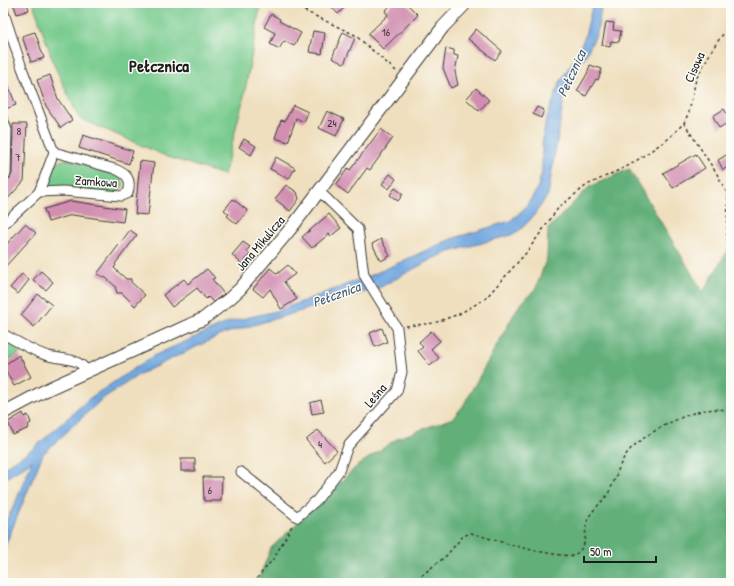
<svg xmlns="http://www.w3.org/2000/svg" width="734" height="586" font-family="'Patrick Hand',sans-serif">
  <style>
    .green { fill: #78cb8e; stroke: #4a7455 }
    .forest { fill: #62af79; stroke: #3f664a }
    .water { fill: #72a7df; stroke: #47627e }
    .building { fill: #d18eb1 }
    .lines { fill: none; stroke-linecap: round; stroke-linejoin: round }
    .minor-casing { stroke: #3c3934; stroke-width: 11 }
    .tertiary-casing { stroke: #3c3934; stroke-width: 14 }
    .path { stroke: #3c3934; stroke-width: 1.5; stroke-dasharray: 3 3; stroke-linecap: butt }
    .minor { stroke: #fff; stroke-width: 9 }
    .tertiary { stroke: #fff; stroke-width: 12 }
    .labels { text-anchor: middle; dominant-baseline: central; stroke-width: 3; stroke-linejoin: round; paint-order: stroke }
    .number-label { font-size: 11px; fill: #493841 }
    .street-label { font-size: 13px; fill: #1c1c1c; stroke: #fdfcf7 }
    .water-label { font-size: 14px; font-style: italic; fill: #435b74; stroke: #fdfcf7 }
    .district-label { font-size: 17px; font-weight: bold; fill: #1c1c1c; stroke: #fdfcf7 }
  </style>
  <rect width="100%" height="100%" fill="#fdfcf7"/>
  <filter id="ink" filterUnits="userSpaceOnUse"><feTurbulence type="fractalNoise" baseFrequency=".025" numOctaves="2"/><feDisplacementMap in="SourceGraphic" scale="8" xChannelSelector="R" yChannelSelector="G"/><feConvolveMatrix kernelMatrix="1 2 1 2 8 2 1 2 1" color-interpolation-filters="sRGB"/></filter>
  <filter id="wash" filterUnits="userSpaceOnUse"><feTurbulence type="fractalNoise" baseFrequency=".012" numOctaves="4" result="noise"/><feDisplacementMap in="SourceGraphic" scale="16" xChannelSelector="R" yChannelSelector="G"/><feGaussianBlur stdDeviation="0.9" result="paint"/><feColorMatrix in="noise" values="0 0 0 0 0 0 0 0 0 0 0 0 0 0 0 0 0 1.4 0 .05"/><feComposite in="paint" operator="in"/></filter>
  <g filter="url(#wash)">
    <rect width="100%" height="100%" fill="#efdfbe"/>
    <g class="green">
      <polygon points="33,3 261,3 244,96 224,175 168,157 79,118 55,67"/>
      <path d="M66,159L119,175C127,184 123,189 114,194L49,187L46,185L54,164Z"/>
      <polygon points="3,338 24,350 3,364"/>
    </g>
    <polygon class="forest" points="629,169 703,292 731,245 731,583 257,583 271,548 357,466 398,438 453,418 463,406 518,307 536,288 547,257 548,229 589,187"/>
    <polygon class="water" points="593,3 602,3 597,33 564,98 548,195 532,218 520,230 511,235 449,252 430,260 379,288 223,334 140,374 102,399 43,454 3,551 3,526 14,506 32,461 3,480 3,468 33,449 90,398 153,356 229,322 280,310 372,275 451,239 510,221 524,209 537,190 542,172 542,144 546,120 560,82 578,52 585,36"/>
    <g id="blocks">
      <g class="building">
        <polygon points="13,3 27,3 29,10 17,14"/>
        <polygon points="328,3 349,3 338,14"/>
        <polygon points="393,3 406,3 418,15 383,49 368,34 388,15 385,11"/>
        <polygon points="271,14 280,19 279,21 301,33 294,46 284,41 279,49 270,44 275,33 264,27"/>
        <polygon points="606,22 614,23 613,30 621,31 619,42 611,41 610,47 602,45"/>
        <polygon points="476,29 502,51 495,60 468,39"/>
        <polygon points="313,31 325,33 322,54 309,52"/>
        <polygon points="35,32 44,58 31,62 22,36"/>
        <polygon points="343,32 355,38 344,64 332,58"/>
        <polygon points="446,48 454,50 454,55 458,56 455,72 458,85 451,88 443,68"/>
        <polygon points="590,65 602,69 598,80 596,79 586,96 577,91 587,74"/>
        <polygon points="3,72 16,105 3,110"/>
        <polygon points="50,75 58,99 72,120 61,128 46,106 37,80"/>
        <polygon points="476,88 489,100 479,111 466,99"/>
        <polygon points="293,105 308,112 304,122 296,118 288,142 275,138 281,120 285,121"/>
        <polygon points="537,107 544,110 541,118 533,114"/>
        <polygon points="724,109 731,121 719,128 713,116"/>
        <polygon points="327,111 344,119 336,136 319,128"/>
        <polygon points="13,124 27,124 24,181 3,204 3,183 10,178 12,174"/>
        <polygon points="381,129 393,138 370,170 367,168 348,194 336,185 348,168 350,170"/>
        <polygon points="83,135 133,151 129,164 79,148"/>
        <polygon points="244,139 256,146 251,155 239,147"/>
        <polygon points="696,154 705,168 673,188 663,173"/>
        <polygon points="728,154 731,160 731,165 723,170 718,160"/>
        <polygon points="276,157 295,168 289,179 270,169"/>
        <polygon points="140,161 154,163 148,215 135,214"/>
        <polygon points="390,174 396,179 389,189 382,184"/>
        <polygon points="286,185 297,192 299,199 290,211 275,199"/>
        <polygon points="395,188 403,194 398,201 390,195"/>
        <polygon points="233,199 248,211 237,224 227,216 229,214 224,210"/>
        <polygon points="71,201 125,209 123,222 72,215 48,222 44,209"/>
        <polygon points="329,214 341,228 331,236 329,234 312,248 302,237"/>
        <polygon points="25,224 36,233 3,269 3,248"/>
        <polygon points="130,230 137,235 115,264 116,265 114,268 126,279 131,279 131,282 145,295 135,306 122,293 117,293 115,286 106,278 97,274"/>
        <polygon points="381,239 390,256 381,261 372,244"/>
        <polygon points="243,242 250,247 246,251 250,254 242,264 232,255"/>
        <polygon points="288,265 295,274 284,282 297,299 281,309 270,289 263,297 253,289 270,268 277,274"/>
        <polygon points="207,269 215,278 212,279 224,294 213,302 208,297 206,299 197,288 172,307 163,295 184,279 188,284"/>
        <polygon points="41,271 53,282 46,290 33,280"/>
        <polygon points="22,274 29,280 18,294 10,288"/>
        <polygon points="38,294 52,305 34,327 21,315"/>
        <polygon points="382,328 387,342 375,347 370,333"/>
        <polygon points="431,331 440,341 431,349 439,358 430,366 418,351 423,347 419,342"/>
        <polygon points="19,355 31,377 14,386 3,366"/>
        <polygon points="321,400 324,412 312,414 310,403"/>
        <polygon points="23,413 24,417 28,415 31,423 28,425 29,428 13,435 8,422"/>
        <polygon points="318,430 337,451 325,462 306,440"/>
        <rect x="181" y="459" width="14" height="12"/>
        <polygon points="203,477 222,477 221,501 204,501"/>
      </g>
    </g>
  </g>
  <g filter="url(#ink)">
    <use href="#blocks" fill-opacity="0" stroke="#3c3934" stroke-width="1"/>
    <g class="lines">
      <g class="minor-casing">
        <g id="minor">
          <path d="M3,10L22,68L54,152L115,169C127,174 132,179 128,193L121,196L63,191L39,192L3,225"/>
          <polyline points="3,119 7,130 6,174 3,177"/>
          <polyline points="39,192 54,152"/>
          <path d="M3,334C16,341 31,350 45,355C60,360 77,356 87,371"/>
          <polyline points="241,472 297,517 317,500 339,471 348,446 397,391 402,372 397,328 364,275 358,229 320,192"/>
        </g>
      </g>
      <g class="tertiary-casing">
        <polyline id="tertiary" points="3,413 50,388 203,319 229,299 240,289 292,227 443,27 466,3"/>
      </g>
      <g class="path">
        <polyline points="288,3 355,35 396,71"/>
        <polyline points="684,123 717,174 731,201"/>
        <polyline points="728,197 727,237 731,277"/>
        <polyline points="406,326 434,323 459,314 485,299 526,253 559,207 587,185 630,165 668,139 684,123 689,112 696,79 713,48 731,23"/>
        <polyline points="253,583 274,558 293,524"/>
        <path d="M412,583L446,556L463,536L471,533C505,543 538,554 573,556C590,544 583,538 587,522C591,509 603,503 609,492C615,481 618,467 625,456C637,437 684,413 706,410C714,409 723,410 731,409"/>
      </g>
      <use href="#minor" class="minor"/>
      <use href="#tertiary" class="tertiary"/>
    </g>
  </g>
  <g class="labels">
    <g class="number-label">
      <text x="386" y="32">16</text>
      <text x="332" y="123">24</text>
      <text x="19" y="131">8</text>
      <text x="18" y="157">7</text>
      <text x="320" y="444">4</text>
      <text x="210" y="490">6</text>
    </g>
    <g class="street-label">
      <text transform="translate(694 67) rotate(-66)">Cisowa</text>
      <text transform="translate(96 181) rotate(4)">Zamkowa</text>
      <text transform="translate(260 243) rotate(-50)">Jana Mikulicza</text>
      <text transform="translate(375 395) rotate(-50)">Leśna</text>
    </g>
    <g class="water-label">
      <text transform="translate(571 73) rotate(-65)">Pełcznica</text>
      <text transform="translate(336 294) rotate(-20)">Pełcznica</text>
    </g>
    <g class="district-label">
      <text x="159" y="65">Pełcznica</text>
    </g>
  </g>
  <rect width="734" height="586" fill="none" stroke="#fdfcf7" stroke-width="16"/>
  <path d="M584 556v6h72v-6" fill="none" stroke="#1c1c1c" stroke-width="2"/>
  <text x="590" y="556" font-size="12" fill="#1c1c1c" stroke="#fdfcf7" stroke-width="3" paint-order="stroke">50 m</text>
</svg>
